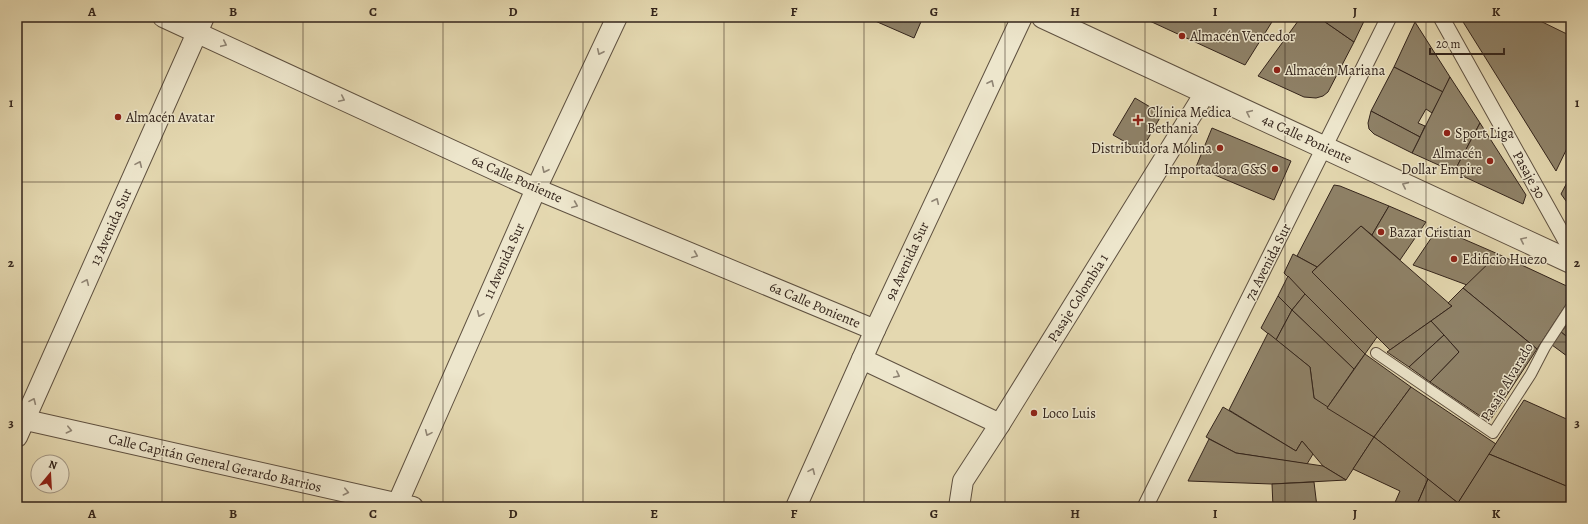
<svg xmlns="http://www.w3.org/2000/svg" width="1588" height="524" font-family="Alegreya,serif">
  <style>
    .building { fill: #8f8268; stroke: #33241b }
    .lines { fill: none; stroke-linecap: round; stroke-linejoin: round }
    .service-casing { stroke: #5f5140; stroke-width: 12 }
    .pedestrian-casing { stroke: #5f5140; stroke-width: 17 }
    .minor-casing { stroke: #5f5140; stroke-width: 22 }
    .tertiary-casing { stroke: #5f5140; stroke-width: 24 }
    .service { stroke: #ede6cc; stroke-width: 10 }
    .pedestrian { stroke: #ede6cc; stroke-width: 15 }
    .minor { stroke: #ede6cc; stroke-width: 20 }
    .tertiary { stroke: #ede6cc; stroke-width: 22 }
    .oneway { stroke: #908574 }
    .grid { fill: none; stroke: #33241b; stroke-width: 1; stroke-opacity: 0.55 }
    .poi-dot { fill: #8f2418; stroke: #ede6cc; stroke-width: 1.5 }
    .labels { text-anchor: middle; dominant-baseline: central; stroke-width: 3; stroke-linejoin: round; paint-order: stroke }
    .poi-label { font-size: 14px; fill: #33241b; stroke: #ede6cc; text-anchor: start }
    .street-label { font-size: 14px; fill: #33241b; stroke: #ede6cc }
    .neatline { fill: none; stroke: #33241b; stroke-width: 1.5 }
    .grid-label { font-size: 13px; text-anchor: middle; font-weight: bold; fill: #33241b }
  </style>
  <rect width="100%" height="100%" fill="#e4d8b0"/>
  <filter id="stains"><feTurbulence type="fractalNoise" baseFrequency=".005" numOctaves="4"/><feColorMatrix values="0 0 0 0 .2 0 0 0 0 .09 0 0 0 0 .02 0 0 0 .5 -.17"/></filter>
  <radialGradient id="worn" r=".72"><stop offset=".6" stop-color="#630" stop-opacity="0"/><stop offset="1" stop-color="#630" stop-opacity=".3"/></radialGradient>
  <g class="building">
    <polygon points="840,17 850,17 848,21"/>
    <polygon points="866,17 923,17 914,38"/>
    <polygon points="1141,17 1275,17 1245,65"/>
    <polygon points="1301,17 1318,17 1354,42 1328,92 1323,96 1316,98 1304,97 1258,76"/>
    <polygon points="1318,17 1366,17 1354,42"/>
    <polygon points="1460,17 1532,17 1571,36 1571,140 1556,171"/>
    <polygon points="1415,22 1450,77 1443,92 1394,67"/>
    <polygon points="1394,67 1443,92 1432,113 1426,109 1418,123 1425,126 1420,137 1371,111"/>
    <polygon points="1450,77 1480,123 1454,172 1412,153"/>
    <polygon points="1135,98 1162,114 1141,151 1113,135"/>
    <polygon points="1371,111 1420,137 1412,153 1374,134 1369,129 1368,123"/>
    <polygon points="1480,123 1526,195 1523,204 1454,172"/>
    <polygon points="1212,128 1291,161 1274,200 1196,167"/>
    <polygon points="1571,175 1571,208 1561,194"/>
    <polygon points="1334,185 1340,186 1389,206 1372,235 1361,226 1317,267 1297,256"/>
    <polygon points="1389,206 1426,222 1400,260 1372,235"/>
    <polygon points="1361,226 1452,306 1390,350 1312,272"/>
    <polygon points="1438,228 1498,254 1467,285 1413,265"/>
    <polygon points="1293,254 1317,267 1312,272 1377,337 1365,354 1284,273"/>
    <polygon points="1498,254 1571,288 1571,297 1537,349 1463,288"/>
    <polygon points="1288,276 1305,294 1292,310 1278,296"/>
    <polygon points="1463,288 1537,349 1489,422 1430,382 1459,352 1431,321 1452,306 1448,303"/>
    <polygon points="1305,294 1365,354 1354,369 1292,310"/>
    <polygon points="1278,296 1292,310 1276,340 1261,328"/>
    <polygon points="1292,310 1354,369 1327,408 1314,398 1310,367 1276,340"/>
    <polygon points="1571,320 1571,340 1561,332"/>
    <polygon points="1431,321 1444,335 1409,367 1387,352"/>
    <polygon points="1561,332 1571,340 1571,359 1552,345"/>
    <polygon points="1268,333 1310,367 1314,398 1374,437 1346,480 1323,466 1302,441 1296,451 1229,410"/>
    <polygon points="1444,335 1459,352 1430,382 1409,367"/>
    <polygon points="1365,354 1411,387 1374,437 1327,408"/>
    <polygon points="1411,387 1496,444 1458,503 1374,437"/>
    <polygon points="1524,400 1571,421 1571,488 1489,454"/>
    <polygon points="1223,407 1296,451 1302,441 1313,454 1307,464 1236,453 1206,437"/>
    <polygon points="1374,437 1428,479 1416,507 1393,507 1400,491 1353,469"/>
    <polygon points="1209,439 1236,453 1323,466 1346,480 1272,484 1188,481"/>
    <polygon points="1489,454 1571,488 1571,507 1456,506"/>
    <polygon points="1428,479 1458,503 1456,506 1458,507 1416,507"/>
    <polygon points="1314,482 1317,507 1273,507 1272,484"/>
  </g>
  <g class="lines">
    <g class="service-casing">
      <polyline id="service" points="1376,353 1493,433 1531,374 1545,347 1571,307"/>
    </g>
    <g class="pedestrian-casing">
      <g id="pedestrian">
        <polyline points="1441,17 1571,250"/>
        <polyline points="1145,507 1389,17"/>
      </g>
    </g>
    <g class="minor-casing">
      <g id="minor">
        <polyline points="163,17 536,189 875,330"/>
        <polyline points="862,359 1000,424"/>
        <polyline points="17,418 413,507"/>
        <polyline points="17,437 204,17"/>
        <polyline points="396,507 536,189 617,17"/>
        <polyline points="796,507 875,330 1022,17"/>
        <polyline points="959,507 963,481 1000,424 1205,93"/>
      </g>
    </g>
    <g class="tertiary-casing">
      <polyline id="tertiary" points="1043,17 1571,262"/>
    </g>
    <use href="#service" class="service"/>
    <use href="#pedestrian" class="pedestrian"/>
    <use href="#minor" class="minor"/>
    <use href="#tertiary" class="tertiary"/>
  </g>
  <defs><path id="oneway-chevron" d="M-2-3.5L2.5 0L-2 3.5" fill="none" stroke-width="1.6" stroke-linecap="round" stroke-linejoin="round"/></defs>
  <g class="oneway">
    <use href="#oneway-chevron" transform="translate(224 44) rotate(25)"/>
    <use href="#oneway-chevron" transform="translate(600 52) rotate(115)"/>
    <use href="#oneway-chevron" transform="translate(991 83) rotate(-65)"/>
    <use href="#oneway-chevron" transform="translate(342 99) rotate(25)"/>
    <use href="#oneway-chevron" transform="translate(1249 113) rotate(-155)"/>
    <use href="#oneway-chevron" transform="translate(139 164) rotate(-66)"/>
    <use href="#oneway-chevron" transform="translate(545 170) rotate(115)"/>
    <use href="#oneway-chevron" transform="translate(1405 185) rotate(-155)"/>
    <use href="#oneway-chevron" transform="translate(936 201) rotate(-65)"/>
    <use href="#oneway-chevron" transform="translate(575 205) rotate(23)"/>
    <use href="#oneway-chevron" transform="translate(1523 240) rotate(-155)"/>
    <use href="#oneway-chevron" transform="translate(695 255) rotate(23)"/>
    <use href="#oneway-chevron" transform="translate(86 282) rotate(-66)"/>
    <use href="#oneway-chevron" transform="translate(480 314) rotate(114)"/>
    <use href="#oneway-chevron" transform="translate(897 375) rotate(26)"/>
    <use href="#oneway-chevron" transform="translate(33 401) rotate(-66)"/>
    <use href="#oneway-chevron" transform="translate(69 430) rotate(13)"/>
    <use href="#oneway-chevron" transform="translate(428 433) rotate(114)"/>
    <use href="#oneway-chevron" transform="translate(812 471) rotate(-66)"/>
    <use href="#oneway-chevron" transform="translate(346 492) rotate(13)"/>
  </g>
  <path class="grid" d="M162,17V507M303,17V507M443,17V507M583,17V507M724,17V507M864,17V507M1005,17V507M1145,17V507M1285,17V507M1426,17V507M17,182H1571M17,342H1571"/>
  <g class="poi-dot">
    <circle cx="1182" cy="36" r="4"/>
    <circle cx="1277" cy="70" r="4"/>
    <circle cx="118" cy="117" r="4"/>
    <path d="M1136 114h4v4h4v4h-4v4h-4v-4h-4v-4h4z"/>
    <circle cx="1447" cy="133" r="4"/>
    <circle cx="1220" cy="148" r="4"/>
    <circle cx="1490" cy="161" r="4"/>
    <circle cx="1275" cy="169" r="4"/>
    <circle cx="1381" cy="232" r="4"/>
    <circle cx="1454" cy="259" r="4"/>
    <circle cx="1034" cy="413" r="4"/>
  </g>
  <g class="labels">
    <g class="poi-label">
      <text x="1190" y="36">Almacén Vencedor</text>
      <text x="1285" y="70">Almacén Mariana</text>
      <text x="1147" y="112">Clínica Medica<tspan x="1147" dy="16">Bethania</tspan></text>
      <text x="126" y="117">Almacén Avatar</text>
      <text x="1455" y="133">Sport Liga</text>
      <text x="1212" y="148" text-anchor="end">Distribuidora Molina</text>
      <text x="1482" y="153" text-anchor="end">Almacén<tspan x="1482" dy="16">Dollar Empire</tspan></text>
      <text x="1267" y="169" text-anchor="end">Importadora G&amp;S</text>
      <text x="1389" y="232">Bazar Cristian</text>
      <text x="1462" y="259">Edificio Huezo</text>
      <text x="1042" y="413">Loco Luis</text>
    </g>
    <g class="street-label">
      <text transform="translate(1307 139) rotate(25)">4a Calle Poniente</text>
      <text transform="translate(1529 175) rotate(61)">Pasaje 30</text>
      <text transform="translate(517 179) rotate(24)">6a Calle Poniente</text>
      <text transform="translate(111 227) rotate(-66)">13 Avenida Sur</text>
      <text transform="translate(504 261) rotate(-66)">11 Avenida Sur</text>
      <text transform="translate(907 261) rotate(-65)">9a Avenida Sur</text>
      <text transform="translate(1268 262) rotate(-63)">7a Avenida Sur</text>
      <text transform="translate(1078 298) rotate(-58)">Pasaje Colombia 1</text>
      <text transform="translate(815 305) rotate(23)">6a Calle Poniente</text>
      <text transform="translate(1507 382) rotate(-59)">Pasaje Alvarado</text>
      <text transform="translate(215 463) rotate(13)">Calle Capitán General Gerardo Barrios</text>
    </g>
  </g>
  <rect width="1588" height="524" fill="none" stroke="#e4d8b0" stroke-width="44"/>
  <g transform="translate(50 474) rotate(18)"><circle r="19" fill="#ede6cc" stroke="#a39885"/>
  <path d="M0-3L7 15L0 10L-7 15Z" fill="#8f2418"/>
  <text y="-6" font-size="11" font-weight="bold" text-anchor="middle" fill="#33241b">N</text>
  </g>
  <path d="M1430 48v6h74v-6" fill="none" stroke="#33241b" stroke-width="2"/>
  <text x="1436" y="48" font-size="12" fill="#33241b" stroke="#ede6cc" stroke-width="3" paint-order="stroke">20 m</text>
  <rect x="22" y="22" width="1544" height="480" class="neatline"/>
  <g class="grid-label">
    <text x="92" y="16">A</text>
    <text x="233" y="16">B</text>
    <text x="373" y="16">C</text>
    <text x="513" y="16">D</text>
    <text x="654" y="16">E</text>
    <text x="794" y="16">F</text>
    <text x="934" y="16">G</text>
    <text x="1075" y="16">H</text>
    <text x="1215" y="16">I</text>
    <text x="1355" y="16">J</text>
    <text x="1496" y="16">K</text>
    <text x="11" y="107">1</text>
    <text x="1577" y="107">1</text>
    <text x="11" y="267">2</text>
    <text x="1577" y="267">2</text>
    <text x="11" y="427">3</text>
    <text x="1577" y="427">3</text>
    <text x="92" y="518">A</text>
    <text x="233" y="518">B</text>
    <text x="373" y="518">C</text>
    <text x="513" y="518">D</text>
    <text x="654" y="518">E</text>
    <text x="794" y="518">F</text>
    <text x="934" y="518">G</text>
    <text x="1075" y="518">H</text>
    <text x="1215" y="518">I</text>
    <text x="1355" y="518">J</text>
    <text x="1496" y="518">K</text>
  </g>
  <rect width="100%" height="100%" filter="url(#stains)"/>
  <rect width="100%" height="100%" fill="url(#worn)"/>
</svg>
